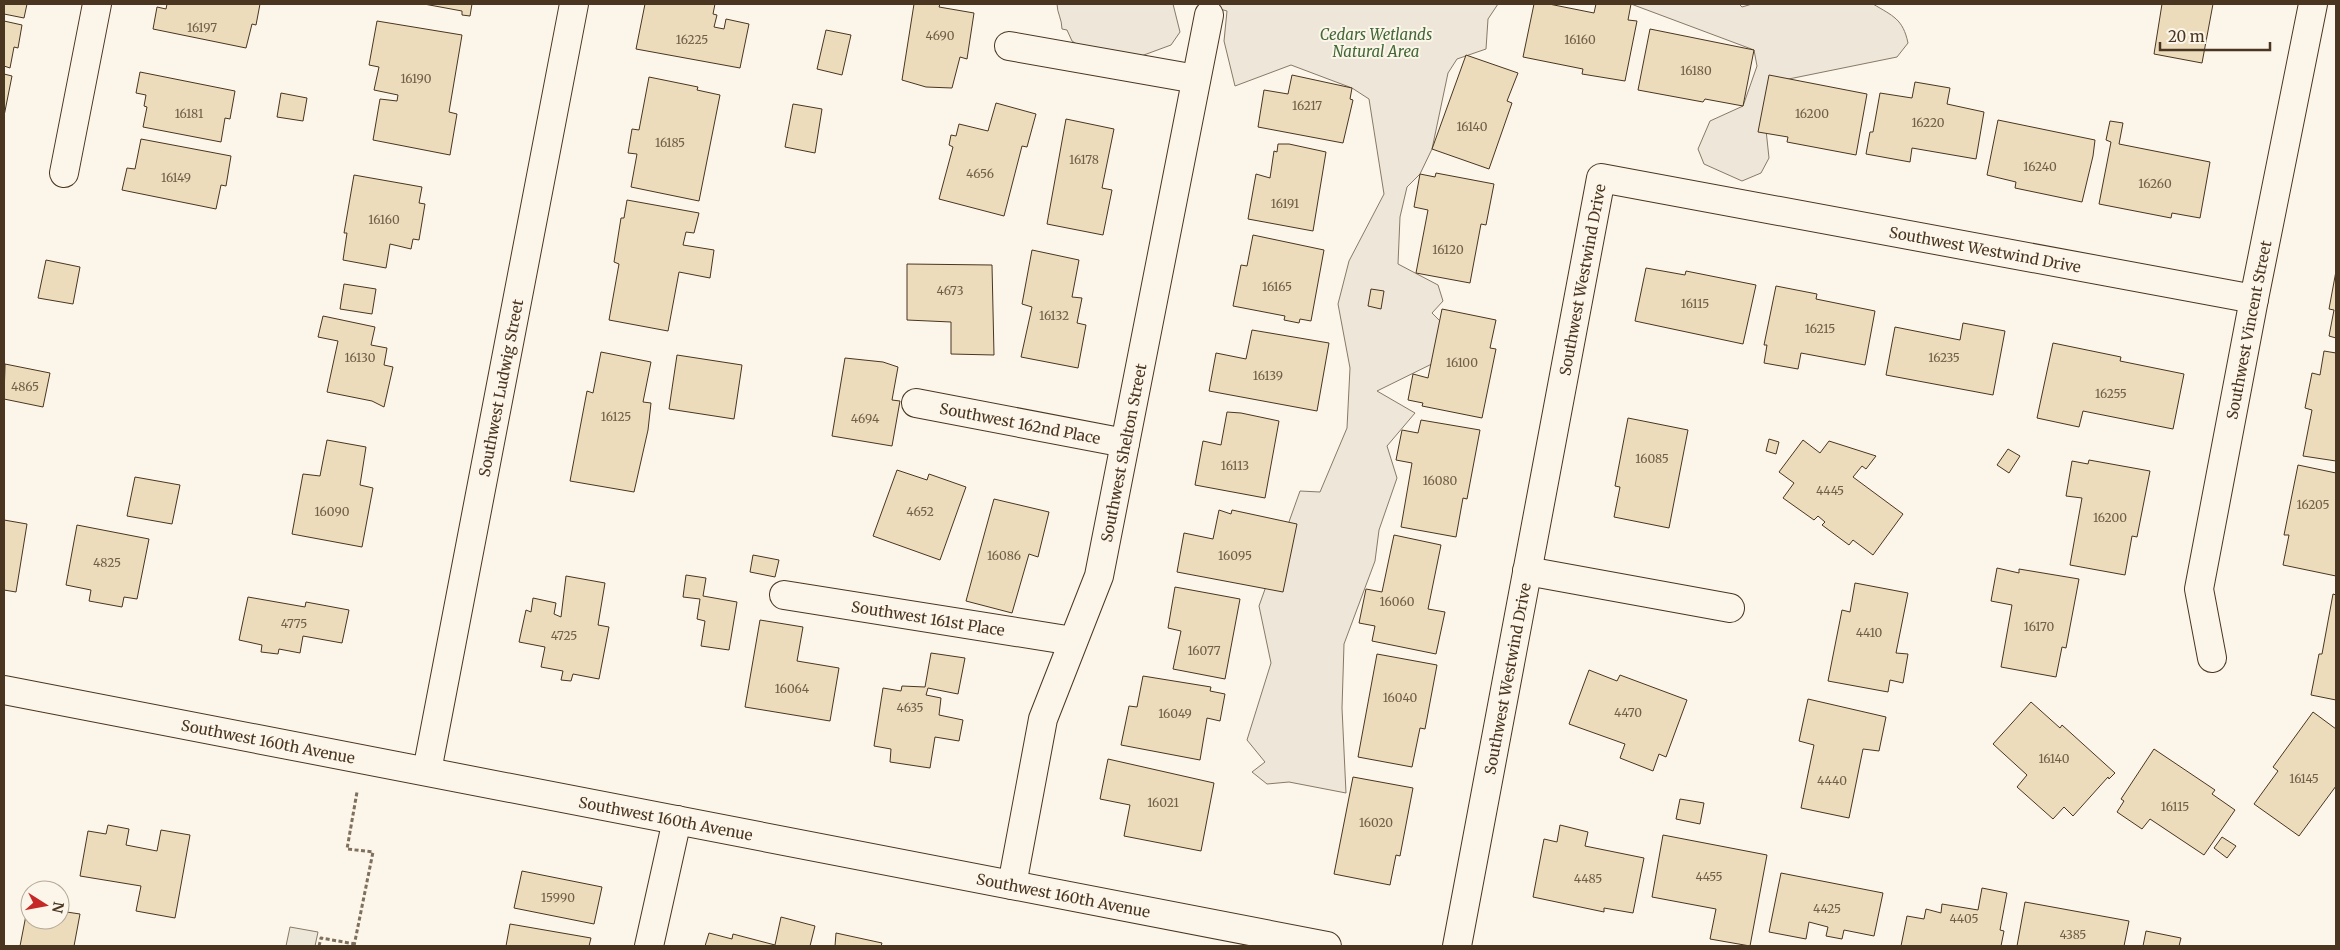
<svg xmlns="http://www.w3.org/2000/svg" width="2340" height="950" font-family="Merriweather,serif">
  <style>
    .green { fill: #ede6d9; stroke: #887966 }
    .parking { fill: #ede7d9; stroke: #887966 }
    .building { fill: #ecdcbc; stroke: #4a3520 }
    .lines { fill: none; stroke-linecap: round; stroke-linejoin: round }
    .minor-casing { stroke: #4a3520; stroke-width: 30 }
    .path { stroke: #7f6f5c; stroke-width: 3; stroke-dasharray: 4 2.5; stroke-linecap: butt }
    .minor { stroke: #fbf6e9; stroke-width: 28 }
    .labels { text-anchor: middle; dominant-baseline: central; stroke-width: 4; stroke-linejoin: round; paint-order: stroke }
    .number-label { font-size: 12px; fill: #725f47 }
    .park-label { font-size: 15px; font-style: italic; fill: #436837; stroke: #fbf6e9 }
    .street-label { font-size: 15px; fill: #4a3520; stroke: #fbf6e9 }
  </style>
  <rect width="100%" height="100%" fill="#fbf6e9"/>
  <g class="green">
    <path d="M1057,4H1173L1180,32L1171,45L1133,59L1089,52L1072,41L1067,30L1062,29C1062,19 1057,13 1057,4Z"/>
    <polygon points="1202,4 1498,4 1488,19 1486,49 1457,59 1448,73 1432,149 1420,174 1407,187 1400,217 1398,264 1438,285 1443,301 1432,313 1445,326 1448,356 1377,391 1415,413 1387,446 1397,478 1379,530 1375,561 1344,644 1342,708 1346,793 1289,782 1267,784 1252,772 1265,762 1247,740 1271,663 1259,606 1300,491 1320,492 1347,428 1350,368 1338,304 1349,261 1384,194 1369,99 1352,88 1291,65 1235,86 1224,41 1227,11"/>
    <path d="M1631,4H1739L1742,7L1752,4H1873C1893,16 1903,19 1908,43L1897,57L1774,82L1764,111L1769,158L1761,173L1742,181L1704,164L1698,149L1710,121L1743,106L1757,66L1754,50Z"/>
  </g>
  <polygon class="parking" points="290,927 318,932 315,946 286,946"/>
  <g class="building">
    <polygon points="4,4 27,4 24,18 4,14"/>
    <polygon points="167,4 260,4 256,25 252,24 246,48 153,29 157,7 166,9"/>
    <polygon points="424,4 472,4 470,16 462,15 462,11"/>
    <polygon points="645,4 715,4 713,14 717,15 714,27 724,29 726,19 749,24 740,68 636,49"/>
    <polygon points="914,4 940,4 939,7 974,13 967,59 960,57 952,88 926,87 902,80"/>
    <polygon points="1534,4 1549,4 1594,13 1596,4 1631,4 1628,20 1637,21 1625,81 1582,74 1583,69 1523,57"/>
    <polygon points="2162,4 2213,4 2202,63 2154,54"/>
    <polygon points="4,21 22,25 18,48 14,47 10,68 4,66"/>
    <polygon points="377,21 462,35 449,112 457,114 450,155 373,140 380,99 397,101 398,95 374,90 379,67 369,65"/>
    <polygon points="1650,29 1754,50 1743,106 1705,99 1703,102 1638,90"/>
    <polygon points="826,30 851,35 842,75 817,69"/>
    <polygon points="1466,55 1518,73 1507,101 1512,103 1489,169 1432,149"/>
    <polygon points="140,72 235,91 230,119 225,118 221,142 143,127 147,107 144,106 146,95 136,93"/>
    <polygon points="4,74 12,76 4,116"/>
    <polygon points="1292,75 1352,88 1350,99 1353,100 1343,143 1258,127 1264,90 1288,94"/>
    <polygon points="1769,75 1867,94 1856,155 1787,142 1788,137 1758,132"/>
    <polygon points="649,77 698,87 697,90 720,95 699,201 631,187 637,154 628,153 632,129 639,130"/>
    <polygon points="1915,82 1950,88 1947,104 1984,112 1976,159 1912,148 1910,162 1866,154 1870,132 1873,132 1880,93 1912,98"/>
    <polygon points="281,93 307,98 303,121 277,117"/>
    <polygon points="996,103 1036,114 1027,147 1022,146 1004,216 939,199 953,147 949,145 951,135 956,136 959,124 988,131"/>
    <polygon points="793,104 822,109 815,153 785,147"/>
    <polygon points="1066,119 1114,129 1102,188 1112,190 1103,235 1047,224"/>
    <polygon points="1998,120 2095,140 2093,156 2082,202 2015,188 2016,182 1987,175"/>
    <polygon points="2110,121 2123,123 2119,144 2210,162 2200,218 2172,213 2171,218 2099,204 2111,142 2106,140"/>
    <polygon points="141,139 231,156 226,186 221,185 216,209 122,190 127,168 135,169"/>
    <polygon points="1278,144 1289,144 1326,152 1313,231 1248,219 1256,174 1270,178 1274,151 1277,152"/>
    <polygon points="1436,173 1494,184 1486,225 1481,224 1470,283 1416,273 1428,210 1414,207 1420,174 1435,177"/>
    <polygon points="354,175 422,187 419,203 425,204 419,240 413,239 411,249 390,244 386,268 343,260 347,233 344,233"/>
    <polygon points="627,200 699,213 694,233 686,232 683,245 714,250 710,278 679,272 668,331 609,320 619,264 614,262 621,218 624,218"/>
    <polygon points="1253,235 1324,250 1311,321 1300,319 1299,323 1284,320 1285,316 1233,306 1241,265 1247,266"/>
    <polygon points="1032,250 1079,260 1072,297 1082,298 1077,323 1086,325 1078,368 1021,357 1032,307 1022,304"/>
    <polygon points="46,260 80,267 73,304 38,298"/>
    <polygon points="907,264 992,265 994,355 951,354 951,322 907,320"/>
    <polygon points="1646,268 1685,275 1686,271 1756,285 1743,344 1635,321"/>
    <polygon points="2336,271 2336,338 2329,336 2334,310 2329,309"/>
    <polygon points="344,284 376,289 372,314 340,309"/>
    <polygon points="1776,286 1817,294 1816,299 1875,311 1865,365 1801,353 1798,369 1764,363 1767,345 1764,345"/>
    <polygon points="1371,289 1384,291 1381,309 1368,306"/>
    <polygon points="1442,309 1496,320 1490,348 1496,349 1482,418 1422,406 1423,403 1408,400 1413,374 1428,378"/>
    <polygon points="323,316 375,327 371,345 387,348 384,365 393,367 384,407 372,401 327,392 338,341 318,337"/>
    <polygon points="1963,323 2005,331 1993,395 1886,375 1895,327 1960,340"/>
    <polygon points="1252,330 1329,343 1317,411 1209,391 1216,353 1246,359"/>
    <polygon points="2053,343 2121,357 2120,361 2184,374 2173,429 2083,411 2079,427 2037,418"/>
    <polygon points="2324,351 2336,353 2336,461 2303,456 2312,410 2305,408 2312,373 2320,375"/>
    <polygon points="601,352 651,362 643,402 651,403 648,430 634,492 570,481 587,391 593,393"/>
    <polygon points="677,355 742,365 734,419 669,409"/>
    <polygon points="845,358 883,362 898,367 892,400 900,401 892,446 832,436"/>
    <polygon points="5,364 50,373 43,407 4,399"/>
    <polygon points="1227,412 1241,413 1279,421 1265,498 1195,485 1203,441 1221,445"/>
    <polygon points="1628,418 1688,430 1669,528 1614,517 1620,487 1615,486"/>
    <polygon points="1421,420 1480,430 1467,499 1463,498 1456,537 1401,527 1412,463 1396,460 1402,430 1418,433"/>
    <polygon points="1769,439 1779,442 1776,454 1766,451"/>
    <polygon points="327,440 366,447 360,485 373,488 362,547 292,534 303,474 320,476"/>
    <polygon points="1803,440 1820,453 1829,441 1876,456 1866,469 1862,466 1853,477 1903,514 1873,555 1853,540 1849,545 1822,525 1825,522 1818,516 1814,520 1783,498 1794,483 1779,472"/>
    <polygon points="2008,449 2020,456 2009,473 1997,465"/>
    <polygon points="2089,460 2150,471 2137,537 2132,536 2125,575 2070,565 2082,498 2066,496 2072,461 2088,464"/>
    <polygon points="2298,465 2336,473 2336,576 2283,565 2289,535 2284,535"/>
    <polygon points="897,470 927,480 929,474 966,487 940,560 873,536"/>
    <polygon points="135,477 180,485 172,524 127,516"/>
    <polygon points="994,499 1049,512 1038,557 1029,554 1012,613 966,601"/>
    <polygon points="1219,510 1231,514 1232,510 1297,524 1283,592 1177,572 1184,533 1213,539"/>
    <polygon points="4,520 27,524 16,592 4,590"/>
    <polygon points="77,525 149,539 137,599 124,597 122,607 89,601 91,590 66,585"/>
    <polygon points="1394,535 1441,545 1428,609 1445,612 1436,654 1372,641 1375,626 1359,623 1366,589 1382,592"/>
    <polygon points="753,555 779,560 775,577 750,572"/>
    <polygon points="1997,568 2019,573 2019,569 2079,579 2066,648 2062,647 2056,677 2001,667 2012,605 1991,601"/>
    <polygon points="686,575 706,578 703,596 737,602 729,650 701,646 705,621 697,619 700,599 683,597"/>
    <polygon points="566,576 605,583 598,625 609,627 599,679 573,674 571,681 561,680 563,671 541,667 545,647 519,642 526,610 531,612 533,598 556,603 554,614 561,617"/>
    <polygon points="1855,583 1908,593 1896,653 1908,654 1903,683 1890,680 1888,692 1828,681 1842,610 1850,612"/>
    <polygon points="1175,587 1240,599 1225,679 1173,669 1181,631 1168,628"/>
    <polygon points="2333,594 2336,595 2336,700 2311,695 2319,654 2322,654"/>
    <polygon points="248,597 305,607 306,602 349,610 342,643 303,636 300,653 279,649 278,654 261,652 262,645 239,640"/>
    <polygon points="760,620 803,627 797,661 839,668 830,721 745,707"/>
    <polygon points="931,653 965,658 958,694 928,688 926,695 941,698 939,715 963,720 959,741 935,737 930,768 890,762 891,749 874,746 883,688 901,691 902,686 925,687"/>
    <polygon points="1377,654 1437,665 1425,729 1420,728 1412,767 1358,757"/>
    <polygon points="1589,670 1617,681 1620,675 1687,700 1666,757 1659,754 1653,771 1620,758 1625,744 1569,724"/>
    <polygon points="1143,676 1211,687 1210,691 1225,694 1220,721 1207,718 1200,760 1121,745 1129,706 1137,707"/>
    <polygon points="1808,699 1886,717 1879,751 1863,749 1849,818 1801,808 1814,745 1799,741"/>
    <polygon points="2031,702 2060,728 2062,725 2115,773 2109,779 2108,777 2073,816 2064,807 2053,819 2017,787 2027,775 1993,744"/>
    <polygon points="2313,712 2336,729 2336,786 2299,836 2254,804 2278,771 2273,767"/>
    <polygon points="2154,749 2215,790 2212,794 2235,810 2204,855 2150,819 2142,829 2117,812 2124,801 2121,799"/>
    <polygon points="1108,759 1214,783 1201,851 1124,836 1130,805 1100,799"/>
    <polygon points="1353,777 1413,788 1400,856 1396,855 1390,885 1334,874"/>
    <polygon points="1680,799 1704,803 1700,824 1676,819"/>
    <polygon points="108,825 129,829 126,845 157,851 161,830 190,835 175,918 136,911 141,886 80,876 88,831 106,834"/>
    <polygon points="1560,825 1588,832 1585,846 1644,858 1633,913 1604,908 1604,912 1533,897 1544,839 1557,842"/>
    <polygon points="1663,835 1767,855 1750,946 1710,939 1716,909 1652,897"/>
    <polygon points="2222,837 2236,846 2227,858 2214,848"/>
    <polygon points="522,871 602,887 594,924 514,908"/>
    <polygon points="1781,873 1883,893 1874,936 1844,930 1842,939 1826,936 1828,927 1809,922 1806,939 1769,932"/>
    <polygon points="1982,888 2007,893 2000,930 2004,931 2001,946 1901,946 1907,916 1924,919 1926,909 1941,913 1942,904 1978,910"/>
    <polygon points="2025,902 2129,921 2124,946 2017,946"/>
    <polygon points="28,905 30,905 30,920 60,920 60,911 80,914 74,946 20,946"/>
    <polygon points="781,917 815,926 810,946 705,946 709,933 732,939 733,934 775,945"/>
    <polygon points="510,924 591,938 589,946 506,946"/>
    <polygon points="2146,931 2181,938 2179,946 2143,946"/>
    <polygon points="836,933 882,943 881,946 835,946"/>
  </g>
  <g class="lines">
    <g class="minor-casing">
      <g id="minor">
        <polyline points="1009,46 1196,79"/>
        <polyline points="64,173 97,4"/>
        <path id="s1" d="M916,403L1125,443"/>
        <polyline points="1527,571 1730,608"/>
        <path id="s2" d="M784,595L1073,641"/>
        <path id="s3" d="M2212,658L2199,589L2254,299L2313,4"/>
        <path id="s4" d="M4,690L1327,946"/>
        <path id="s5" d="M427,771L574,4"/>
        <path id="s6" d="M1012,885L1043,719L1099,576L1209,15"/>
        <polyline points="649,946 677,820"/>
        <path id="s7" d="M1457,946L1601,178L2254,299"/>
      </g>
    </g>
    <g class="path">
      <polyline points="319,946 321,938 355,944"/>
      <polyline points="354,946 373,852 347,849 357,792"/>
    </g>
    <use href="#minor" class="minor"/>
  </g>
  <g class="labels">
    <g class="number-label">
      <text x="202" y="27">16197</text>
      <text x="940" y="35">4690</text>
      <text x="692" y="39">16225</text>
      <text x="1580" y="39">16160</text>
      <text x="1696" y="70">16180</text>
      <text x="416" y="78">16190</text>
      <text x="1307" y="105">16217</text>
      <text x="189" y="113">16181</text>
      <text x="1812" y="113">16200</text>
      <text x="1928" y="122">16220</text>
      <text x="1472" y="126">16140</text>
      <text x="670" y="142">16185</text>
      <text x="1084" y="159">16178</text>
      <text x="2040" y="166">16240</text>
      <text x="980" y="173">4656</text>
      <text x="176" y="177">16149</text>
      <text x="2155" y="183">16260</text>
      <text x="1285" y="203">16191</text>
      <text x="384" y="219">16160</text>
      <text x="1448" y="249">16120</text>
      <text x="1277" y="286">16165</text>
      <text x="950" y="290">4673</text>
      <text x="1695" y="303">16115</text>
      <text x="1054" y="315">16132</text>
      <text x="1820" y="328">16215</text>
      <text x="360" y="357">16130</text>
      <text x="1944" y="357">16235</text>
      <text x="1462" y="362">16100</text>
      <text x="1268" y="375">16139</text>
      <text x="25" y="386">4865</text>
      <text x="2111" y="393">16255</text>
      <text x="616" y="416">16125</text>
      <text x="865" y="418">4694</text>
      <text x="1652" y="458">16085</text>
      <text x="1235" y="465">16113</text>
      <text x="1440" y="480">16080</text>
      <text x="1830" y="490">4445</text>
      <text x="2313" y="504">16205</text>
      <text x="332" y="511">16090</text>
      <text x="920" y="511">4652</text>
      <text x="2110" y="517">16200</text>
      <text x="1004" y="555">16086</text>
      <text x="1235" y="555">16095</text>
      <text x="107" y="562">4825</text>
      <text x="1397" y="601">16060</text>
      <text x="294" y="623">4775</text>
      <text x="2039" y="626">16170</text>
      <text x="1869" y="632">4410</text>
      <text x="564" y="635">4725</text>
      <text x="1204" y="650">16077</text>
      <text x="792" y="688">16064</text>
      <text x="1400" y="697">16040</text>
      <text x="910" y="707">4635</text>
      <text x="1628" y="712">4470</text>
      <text x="1175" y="713">16049</text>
      <text x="2054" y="758">16140</text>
      <text x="2304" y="778">16145</text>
      <text x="1832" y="780">4440</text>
      <text x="1163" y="802">16021</text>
      <text x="2175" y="806">16115</text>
      <text x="1376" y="822">16020</text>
      <text x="1709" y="876">4455</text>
      <text x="1588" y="878">4485</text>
      <text x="558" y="897">15990</text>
      <text x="1827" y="908">4425</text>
      <text x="1964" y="918">4405</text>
      <text x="2073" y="934">4385</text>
    </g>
    <g class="park-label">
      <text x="1376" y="34">Cedars Wetlands<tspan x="1376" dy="17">Natural Area</tspan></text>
    </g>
    <g class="street-label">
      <text stroke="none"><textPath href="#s7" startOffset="1172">Southwest Westwind Drive</textPath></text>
      <text stroke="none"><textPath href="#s7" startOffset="678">Southwest Westwind Drive</textPath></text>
      <text stroke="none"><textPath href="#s3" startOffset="334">Southwest Vincent Street</textPath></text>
      <text stroke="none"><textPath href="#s5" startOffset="390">Southwest Ludwig Street</textPath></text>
      <text stroke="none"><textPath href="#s1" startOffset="106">Southwest 162nd Place</textPath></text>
      <text stroke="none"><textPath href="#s6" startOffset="448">Southwest Shelton Street</textPath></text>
      <text stroke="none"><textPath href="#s2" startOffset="146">Southwest 161st Place</textPath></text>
      <text stroke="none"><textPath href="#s7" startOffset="272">Southwest Westwind Drive</textPath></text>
      <text stroke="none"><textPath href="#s4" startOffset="269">Southwest 160th Avenue</textPath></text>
      <text stroke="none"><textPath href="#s4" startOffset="674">Southwest 160th Avenue</textPath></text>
      <text stroke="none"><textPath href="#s4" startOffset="1079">Southwest 160th Avenue</textPath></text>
    </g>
  </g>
  <rect width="2340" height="950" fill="none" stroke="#4a3520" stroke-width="10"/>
  <g transform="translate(45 905) rotate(101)"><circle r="24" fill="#fbf6e9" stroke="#b4a999"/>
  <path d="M0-4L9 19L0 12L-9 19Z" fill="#c62828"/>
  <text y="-8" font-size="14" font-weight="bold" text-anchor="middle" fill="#4a3520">N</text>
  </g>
  <path d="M2160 42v8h110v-8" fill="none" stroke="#4a3520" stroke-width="2.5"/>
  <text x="2168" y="42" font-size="15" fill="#4a3520" stroke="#fbf6e9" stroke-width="4" paint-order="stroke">20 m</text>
</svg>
